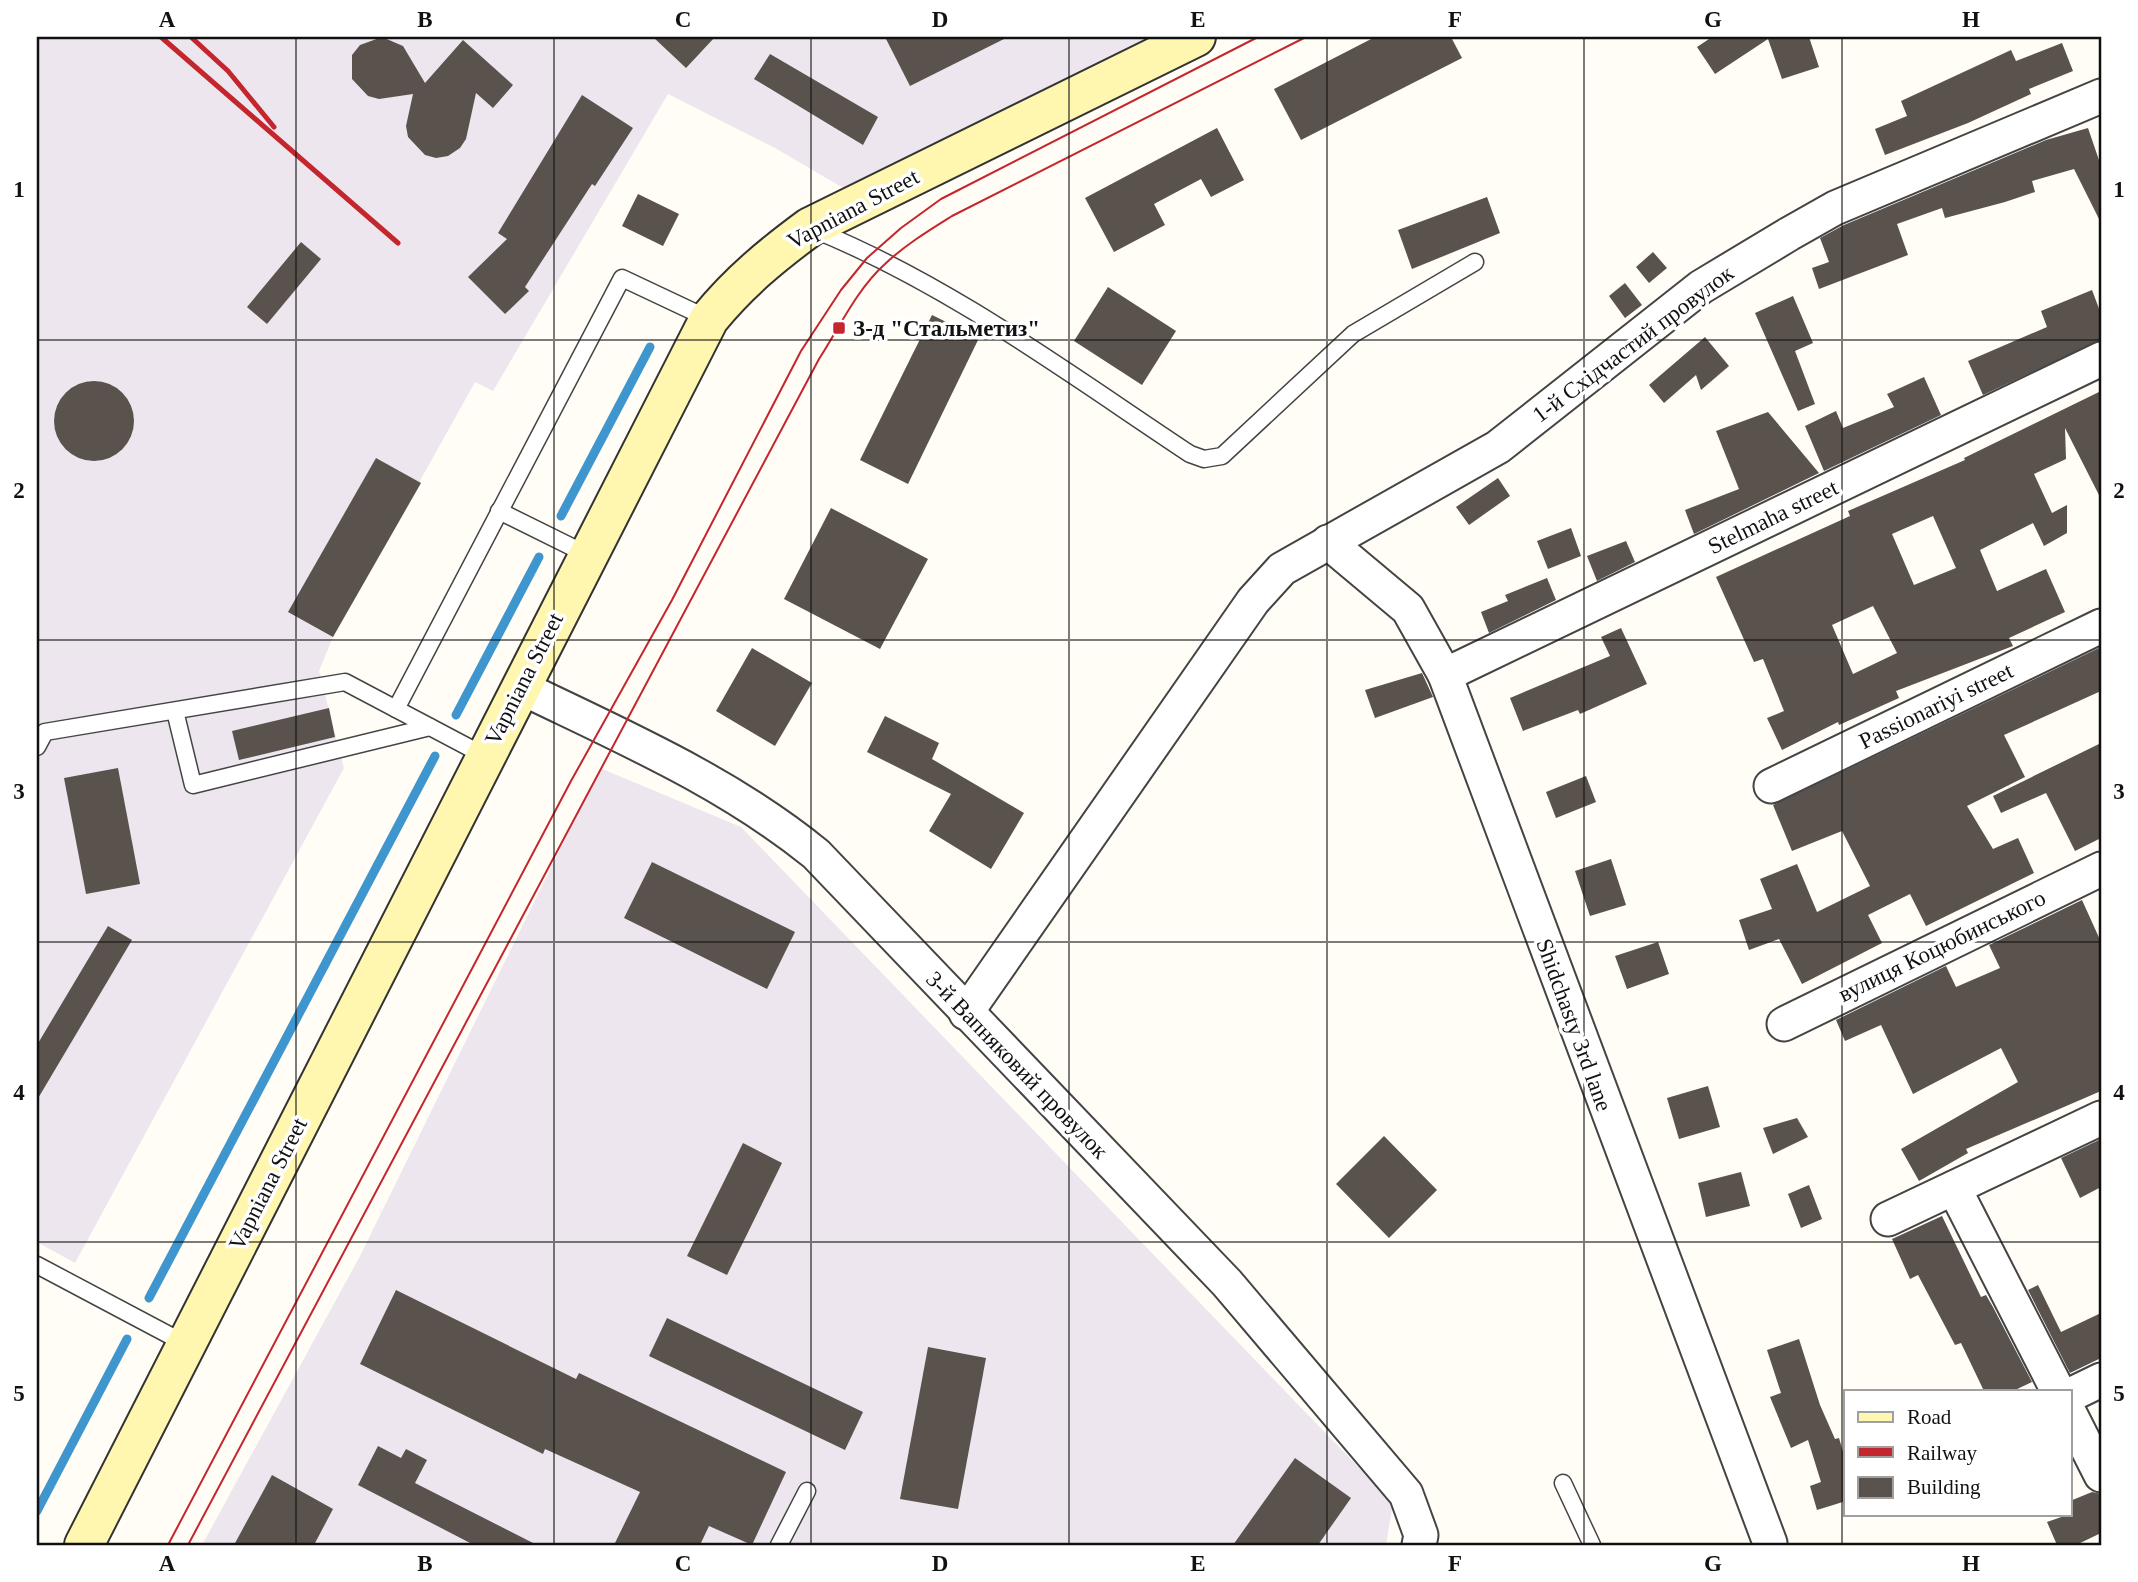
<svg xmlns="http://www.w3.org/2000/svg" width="2138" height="1582" font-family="Georgia,serif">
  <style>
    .industrial { fill: #eee6ef }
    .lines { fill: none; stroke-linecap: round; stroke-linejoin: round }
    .stream { stroke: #3f96cf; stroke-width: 9 }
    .building { fill: #5a524d; fill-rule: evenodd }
    .lane-casing { stroke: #444; stroke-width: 19 }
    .street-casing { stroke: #444; stroke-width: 37 }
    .secondary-casing { stroke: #333; stroke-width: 42 }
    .lane { stroke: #fff; stroke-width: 16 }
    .street { stroke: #fff; stroke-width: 33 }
    .secondary { stroke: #fff6b0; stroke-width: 38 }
    .tram { stroke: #c4262e; stroke-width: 2 }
    .rail { stroke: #c4262e; stroke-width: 5 }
    .grid { fill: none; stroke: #111; stroke-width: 2; stroke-opacity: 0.55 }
    .poi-dot { fill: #c4262e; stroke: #fff; stroke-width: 2.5 }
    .labels { text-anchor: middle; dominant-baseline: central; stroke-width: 7; stroke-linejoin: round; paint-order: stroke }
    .street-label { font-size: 23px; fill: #111; stroke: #fff }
    .poi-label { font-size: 23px; font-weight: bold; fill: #111; stroke: #fff; text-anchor: start }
    .neatline { fill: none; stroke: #111; stroke-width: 2.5 }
    .grid-label { font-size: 23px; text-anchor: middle; font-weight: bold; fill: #111 }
  </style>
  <rect width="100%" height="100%" fill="#fffdf5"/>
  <g class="industrial">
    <polygon points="37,37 1157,37 845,189 775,148 668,94 493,391 475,382 333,637 319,671 344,768 75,1263 37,1242"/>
    <polygon points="600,768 741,827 1393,1503 1386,1545 202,1545 360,1256"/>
  </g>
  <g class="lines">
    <g class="stream">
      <polyline points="561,516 650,347"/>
      <polyline points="456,715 539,557"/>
      <polyline points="149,1298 435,756"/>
      <polyline points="37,1511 127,1339"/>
    </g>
  </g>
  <g class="building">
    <polygon points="382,37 403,46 425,83 463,40 513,85 493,108 476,93 466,139 460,148 448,156 436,158 425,155 408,137 406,126 413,94 379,99 368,96 352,79 352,55 360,45"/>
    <polygon points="653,37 715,37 686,68"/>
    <polygon points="885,37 1008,37 910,86"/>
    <polygon points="1375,37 1451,37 1462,58 1301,140 1274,89"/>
    <polygon points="1712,37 1809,37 1819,67 1782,79 1768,39 1715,74 1697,47"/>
    <polygon points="2062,43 2073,71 2029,89 2031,94 1968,123 1885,155 1875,129 1907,116 1901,101 2011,50 2016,61"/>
    <polygon points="770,54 878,117 863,145 754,79"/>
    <polygon points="582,95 633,128 595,186 592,184 525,287 529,291 505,314 468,277 507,239 498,233"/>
    <polygon points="1217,128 1244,180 1211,197 1201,179 1154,204 1165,225 1114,252 1085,198"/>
    <polygon points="2088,128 2101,166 2101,223 2074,169 2032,181 2035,192 2005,202 1945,218 1942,208 1897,224 1908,255 1819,289 1812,268 1829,262 1820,238 1844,225 2046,140"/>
    <polygon points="638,194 679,214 663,246 622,226"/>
    <polygon points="1487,197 1500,233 1412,269 1398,230"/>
    <polygon points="301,242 321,259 267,324 247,307"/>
    <polygon points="1653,252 1667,268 1649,283 1636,267"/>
    <polygon points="1625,283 1642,305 1625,318 1609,296"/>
    <polygon points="1108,287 1176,331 1142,385 1074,341"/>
    <polygon points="2092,290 2101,314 2101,340 1983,395 1968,361 2047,327 2041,311"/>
    <polygon points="1793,296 1813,343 1795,351 1815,404 1798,411 1755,313"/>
    <polygon points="932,315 979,338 908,484 860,460"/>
    <polygon points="1705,337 1729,366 1701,390 1696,375 1664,403 1649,385"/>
    <polygon points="1924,377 1941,415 1824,471 1805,426 1836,411 1843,428 1894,407 1887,394"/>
    <circle cx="94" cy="421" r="40"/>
    <path d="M2101,391V499L2065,428L2066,459L2034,474L2052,513L2067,505V533L2044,546L2033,523L1980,550L1997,591L2046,569L2065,612L2009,638L2013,646L1896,691L1899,698L1839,725L1838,722L1782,750L1767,718L1784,711L1763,659L1754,662L1716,577L1850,516L1848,511L1965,460L1964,458ZM1933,516L1956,568L1914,585L1892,534ZM1873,606L1897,653L1853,674L1832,625Z"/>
    <polygon points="1768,412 1819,473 1694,534 1685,510 1739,489 1716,431"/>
    <polygon points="376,458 421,483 333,637 288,612"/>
    <polygon points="1498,478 1510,496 1469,525 1456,507"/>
    <polygon points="831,508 928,559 880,649 784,599"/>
    <polygon points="1571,528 1581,556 1548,569 1537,541"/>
    <polygon points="1626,541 1635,562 1597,581 1587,556"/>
    <polygon points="1547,578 1556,600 1489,633 1481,612 1508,601 1505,595"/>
    <polygon points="1621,628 1647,684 1580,714 1578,710 1523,731 1510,698 1610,656 1601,637"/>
    <polygon points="2101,647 2101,691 2004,735 2025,777 1967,806 1993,849 2018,838 2034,873 1926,926 1910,894 1868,915 1882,943 1802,984 1779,939 1749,950 1739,920 1772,909 1760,879 1797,864 1817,912 1870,886 1842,831 1792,851 1773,805"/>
    <polygon points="752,648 812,683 775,746 716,711"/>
    <polygon points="1422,673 1433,697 1375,718 1365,690"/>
    <polygon points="329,708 335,737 239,760 232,731"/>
    <polygon points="885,716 939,743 932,759 1024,813 991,869 929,831 951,794 867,752"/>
    <polygon points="2101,743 2101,838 2075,851 2046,793 2001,813 1993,796"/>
    <polygon points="118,768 140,884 86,894 64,778"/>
    <polygon points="1586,776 1596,802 1556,818 1546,792"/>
    <polygon points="1611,859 1626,905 1590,916 1575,871"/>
    <polygon points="652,862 795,932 767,989 624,918"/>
    <polygon points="2082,900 2101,942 2101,1091 1966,1149 1968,1153 1919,1181 1901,1149 2018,1082 2001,1048 1913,1094 1881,1025 1845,1041 1836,1020 1946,966 1956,987 2000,968 1989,945"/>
    <polygon points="108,926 132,940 37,1100 37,1045"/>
    <polygon points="1658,942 1669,974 1627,989 1615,956"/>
    <polygon points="1708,1086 1720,1127 1679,1139 1667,1098"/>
    <polygon points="1797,1118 1808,1137 1773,1154 1763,1128"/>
    <polygon points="1384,1136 1437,1190 1389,1238 1336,1184"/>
    <polygon points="2101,1139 2101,1187 2080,1198 2061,1158"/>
    <polygon points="743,1143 782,1163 727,1275 687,1256"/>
    <polygon points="1741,1172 1750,1206 1706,1217 1698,1183"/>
    <polygon points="1809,1185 1822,1219 1801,1228 1788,1194"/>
    <polygon points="1942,1216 1981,1297 1986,1295 1993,1307 2032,1382 2013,1391 1984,1391 1961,1343 1955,1345 1918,1275 1910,1279 1892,1239"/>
    <polygon points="2038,1285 2061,1332 2101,1313 2101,1358 2070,1373 2028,1290"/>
    <polygon points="396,1290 576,1379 579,1373 786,1472 752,1545 709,1526 700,1545 614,1545 640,1492 545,1449 543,1454 360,1364"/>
    <polygon points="667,1318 863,1412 845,1450 649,1356"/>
    <polygon points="1799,1339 1820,1405 1835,1439 1839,1438 1846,1462 1846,1501 1817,1510 1810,1486 1821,1482 1808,1440 1791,1448 1770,1397 1781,1393 1767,1350"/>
    <polygon points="928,1347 986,1358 958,1509 900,1499"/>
    <polygon points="378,1446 401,1458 406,1449 427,1460 415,1483 537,1545 474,1545 358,1485"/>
    <polygon points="1295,1458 1351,1498 1318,1545 1233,1545"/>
    <polygon points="272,1475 333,1509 314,1545 234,1545"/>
    <polygon points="2092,1492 2101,1494 2101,1533 2076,1545 2057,1545 2047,1522 2070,1514 2070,1501"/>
  </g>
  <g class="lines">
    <g class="lane-casing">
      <g id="lane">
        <path d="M815,230C950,285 1069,374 1190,454L1204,459L1222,456L1353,334L1475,262"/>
        <polyline points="499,511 588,555"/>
        <polyline points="396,709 622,278 709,319"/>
        <polyline points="175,711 193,785 430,727"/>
        <polyline points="37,747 45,732 345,682 485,756"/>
        <polyline points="37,1265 186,1344"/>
        <polyline points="1563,1483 1592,1545"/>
        <polyline points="779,1545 807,1491"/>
      </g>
    </g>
    <g class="street-casing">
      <g id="street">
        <polyline points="1328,542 1408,609 1445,675 1770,1543"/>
        <polyline points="1445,675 2101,359"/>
        <path d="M520,687C623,737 726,781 816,854L1227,1283L1406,1494L1421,1535L1419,1545"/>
        <polyline points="1771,786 2101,626"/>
        <polyline points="966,1013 1253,601 1282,569 1498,447 1701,287 1789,234 1835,208 2101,96"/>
        <polyline points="1784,1024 2101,869"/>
        <polyline points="1954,1188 2058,1391"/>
        <polyline points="1888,1219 2101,1118"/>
        <polyline points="2070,1395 2101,1380"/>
        <polyline points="2070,1414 2101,1475"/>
      </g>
    </g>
    <g class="secondary-casing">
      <path id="secondary" d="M84,1545L709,319C739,282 772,255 810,227L1196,37"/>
    </g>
    <use href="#lane" class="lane"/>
    <use href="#street" class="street"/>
    <use href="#secondary" class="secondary"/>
    <g class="tram">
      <polyline points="168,1545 571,781 672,600 801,351 841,290 867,258 901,228 941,199 1258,37"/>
      <path d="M188,1545L819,359C839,328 857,289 885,264C905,245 928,231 952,216L1306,37"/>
    </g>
    <g class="rail">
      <polyline points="161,37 398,243"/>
      <polyline points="191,37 228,71 274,127"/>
    </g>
  </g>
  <path class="grid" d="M296,37V1545M554,37V1545M811,37V1545M1069,37V1545M1327,37V1545M1584,37V1545M1842,37V1545M37,340H2101M37,640H2101M37,942H2101M37,1242H2101"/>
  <rect class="poi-dot" x="832" y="321" width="14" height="14" rx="3.5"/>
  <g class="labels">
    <g class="street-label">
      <text transform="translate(853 209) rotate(-28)">Vapniana Street</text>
      <text transform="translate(1633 344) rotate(-37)">1-й Східчастий провулок</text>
      <text transform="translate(1773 517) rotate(-26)">Stelmaha street</text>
      <text transform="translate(524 679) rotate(-63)">Vapniana Street</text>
      <text transform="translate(1936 706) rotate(-26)">Passionariyi street</text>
      <text transform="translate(1942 946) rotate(-26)">вулиця Коцюбинського</text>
      <text transform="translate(1574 1025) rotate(70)">Shidchasty 3rd lane</text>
      <text transform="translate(1017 1065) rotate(46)">3-й Вапняковий провулок</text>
      <text transform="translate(268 1184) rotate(-63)">Vapniana Street</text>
    </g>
    <g class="poi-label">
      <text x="853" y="328">З-д "Стальметиз"</text>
    </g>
  </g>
  <rect width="2138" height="1582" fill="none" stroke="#ffffff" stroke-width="77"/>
  <rect x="1844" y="1390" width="228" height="126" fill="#ffffff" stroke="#a0a0a0" stroke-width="2"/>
  <rect x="1858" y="1412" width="35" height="10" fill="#fff6b0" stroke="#a0a0a0" stroke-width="2"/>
  <text x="1907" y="1424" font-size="21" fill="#111111">Road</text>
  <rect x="1858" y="1447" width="35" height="10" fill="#c4262e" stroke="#a0a0a0" stroke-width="2"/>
  <text x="1907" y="1460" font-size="21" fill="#111111">Railway</text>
  <rect x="1858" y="1477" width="35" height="21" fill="#5a524d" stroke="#a0a0a0" stroke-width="2"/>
  <text x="1907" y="1494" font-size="21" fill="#111111">Building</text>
  <rect x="38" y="38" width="2062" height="1506" class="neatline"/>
  <g class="grid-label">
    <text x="167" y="27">A</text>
    <text x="425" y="27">B</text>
    <text x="683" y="27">C</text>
    <text x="940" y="27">D</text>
    <text x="1198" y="27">E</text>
    <text x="1455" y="27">F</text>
    <text x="1713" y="27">G</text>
    <text x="1971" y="27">H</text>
    <text x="19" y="197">1</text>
    <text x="2119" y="197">1</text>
    <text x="19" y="498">2</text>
    <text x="2119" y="498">2</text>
    <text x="19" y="799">3</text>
    <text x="2119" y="799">3</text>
    <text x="19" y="1100">4</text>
    <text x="2119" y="1100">4</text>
    <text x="19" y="1401">5</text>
    <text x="2119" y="1401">5</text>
    <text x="167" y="1571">A</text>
    <text x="425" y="1571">B</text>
    <text x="683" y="1571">C</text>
    <text x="940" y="1571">D</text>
    <text x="1198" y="1571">E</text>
    <text x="1455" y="1571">F</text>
    <text x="1713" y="1571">G</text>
    <text x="1971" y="1571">H</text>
  </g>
</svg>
